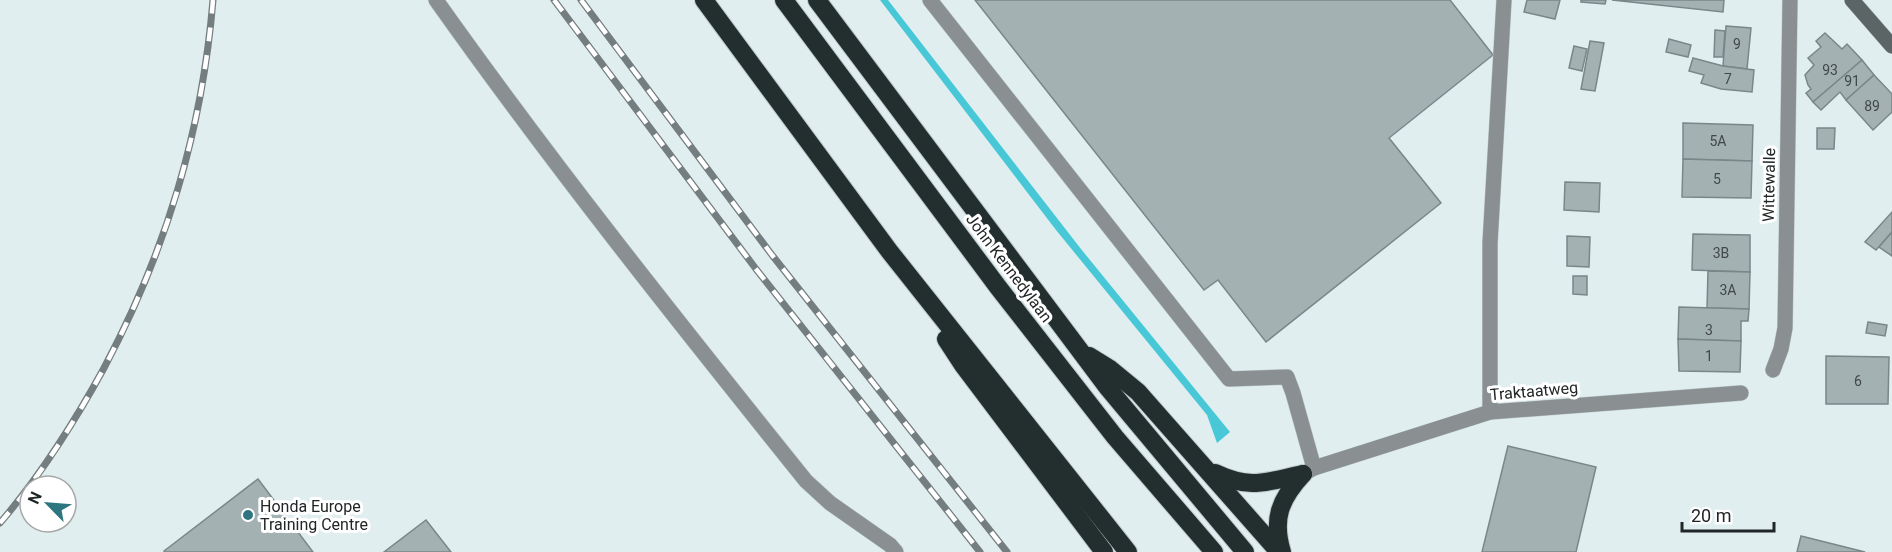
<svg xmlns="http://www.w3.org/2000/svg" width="1892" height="552" font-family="Roboto,sans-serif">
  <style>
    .water { fill: #48c8d7 }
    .building { fill: #a3b1b2; stroke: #7a8789; stroke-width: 1.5 }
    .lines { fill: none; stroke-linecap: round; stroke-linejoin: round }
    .lane-casing { stroke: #bdcacc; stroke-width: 16 }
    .street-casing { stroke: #bdcacc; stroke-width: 16 }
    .secondary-casing { stroke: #bdcacc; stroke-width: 16 }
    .highway-casing { stroke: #bdcacc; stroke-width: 20 }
    .lane { stroke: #8a9091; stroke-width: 15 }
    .street { stroke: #8a9091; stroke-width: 15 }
    .secondary { stroke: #5c6566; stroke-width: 15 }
    .highway { stroke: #232e2f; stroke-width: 18 }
    .rail-casing { stroke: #747d7f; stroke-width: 7 }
    .rail { stroke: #fff; stroke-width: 4.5; stroke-dasharray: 14; stroke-linecap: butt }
    .poi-dot { fill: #2e767f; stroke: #fff; stroke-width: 2 }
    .labels { text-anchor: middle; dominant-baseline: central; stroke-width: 6; stroke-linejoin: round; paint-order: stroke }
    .number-label { font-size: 14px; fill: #414849 }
    .street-label { font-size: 16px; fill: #202526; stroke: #fff }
    .poi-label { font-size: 16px; fill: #202526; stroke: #fff; text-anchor: start }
  </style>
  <rect width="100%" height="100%" fill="#e0eef0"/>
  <polygon class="water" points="880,0 888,0 1081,249 1230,432 1217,443 1207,415 1056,230"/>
  <g class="building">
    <polygon points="975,0 1450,0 1493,55 1389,138 1441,203 1266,342 1218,280 1204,290"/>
    <polygon points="1527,0 1560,0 1555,19 1524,12"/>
    <polygon points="1581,0 1606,0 1605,4 1581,2"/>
    <polygon points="1612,0 1724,0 1723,12"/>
    <polygon points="1726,26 1751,28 1747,69 1723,66"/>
    <polygon points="1715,30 1725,31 1723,57 1714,57"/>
    <polygon points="1825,33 1842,49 1847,44 1862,60 1813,102 1806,93 1811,89 1808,85 1805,75 1814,65 1808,58 1821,47 1816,41"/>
    <polygon points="1669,39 1691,45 1688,57 1666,52"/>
    <polygon points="1590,41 1604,43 1595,91 1581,89"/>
    <polygon points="1574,46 1587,49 1582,71 1569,68"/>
    <polygon points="1693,58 1723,66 1754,70 1752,92 1721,89 1701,83 1704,75 1689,71"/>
    <polygon points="1862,60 1874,75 1846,100 1840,92 1821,110 1813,102"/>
    <polygon points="1874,75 1892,94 1892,112 1873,130 1846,100"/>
    <polygon points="1683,123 1753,125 1752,161 1683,159"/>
    <polygon points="1817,128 1835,128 1834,149 1817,149"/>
    <polygon points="1683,159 1752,161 1751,198 1682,197"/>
    <polygon points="1565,182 1600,183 1599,212 1564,210"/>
    <polygon points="1892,212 1892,232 1876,250 1865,242"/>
    <polygon points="1892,232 1892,256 1879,247"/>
    <polygon points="1693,234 1750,235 1750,272 1692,270"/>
    <polygon points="1567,236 1590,237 1589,267 1567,266"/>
    <polygon points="1708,271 1750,272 1749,309 1707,308"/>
    <polygon points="1573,276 1587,276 1587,295 1573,294"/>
    <polygon points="1679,307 1749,309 1748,321 1741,321 1741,341 1678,339"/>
    <polygon points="1868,322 1887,325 1885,336 1866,333"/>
    <polygon points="1678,339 1741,341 1740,372 1679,371"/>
    <polygon points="1826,356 1889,357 1888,404 1826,404"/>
    <polygon points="1508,446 1596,467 1576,552 1482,552"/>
    <polygon points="258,479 313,552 165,552 164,551"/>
    <polygon points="426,520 451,552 384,552"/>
    <polygon points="1801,536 1865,552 1797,552"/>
  </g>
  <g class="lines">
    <g class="lane-casing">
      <g id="lane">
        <path d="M436,0C553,165 679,323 806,481L830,503L890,545L896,552"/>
        <polyline points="930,0 1229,379 1287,377 1293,393 1314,468"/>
        <polyline points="1490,412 1490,243 1504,0"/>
      </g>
    </g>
    <g class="street-casing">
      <g id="street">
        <polyline points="1773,370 1781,349 1785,328 1790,0"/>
        <polyline points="1303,474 1314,468 1490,412 1741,393"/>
      </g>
    </g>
    <g class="secondary-casing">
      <polyline id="secondary" points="1852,0 1892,46"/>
    </g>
    <g class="highway-casing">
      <g id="highway">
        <polyline points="704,0 890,252 1128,552"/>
        <polyline points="784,0 998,287 1115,437 1214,552"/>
        <polyline points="817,0 1108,388 1245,552"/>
        <polyline points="946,339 963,365 1104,552"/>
        <polyline points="1089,356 1110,369 1138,392 1279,552"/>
        <path d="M1215,473C1251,490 1265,482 1303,474"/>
        <path d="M1282,552C1272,519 1280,499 1303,474"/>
      </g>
    </g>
    <use href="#lane" class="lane"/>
    <use href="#street" class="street"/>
    <use href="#secondary" class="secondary"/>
    <use href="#highway" class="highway"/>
    <g class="rail-casing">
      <g id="rail">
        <polyline points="554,0 756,269 980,552"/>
        <polyline points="581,0 772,255 1007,552"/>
        <path d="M0,523C41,475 74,423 104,368C166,251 202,132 213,0"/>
      </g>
    </g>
    <use href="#rail" class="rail"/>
  </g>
  <circle class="poi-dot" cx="248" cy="515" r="6"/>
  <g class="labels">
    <g class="number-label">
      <text x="1737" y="44">9</text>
      <text x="1830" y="70">93</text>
      <text x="1728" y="79">7</text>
      <text x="1852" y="81">91</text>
      <text x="1872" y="106">89</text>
      <text x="1718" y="141">5A</text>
      <text x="1717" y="179">5</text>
      <text x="1721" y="253">3B</text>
      <text x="1728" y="290">3A</text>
      <text x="1709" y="330">3</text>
      <text x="1709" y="356">1</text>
      <text x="1858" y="381">6</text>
    </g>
    <g class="street-label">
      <text transform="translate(1769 185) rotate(-89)">Wittewalle</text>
      <text transform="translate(1009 268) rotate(53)">John Kennedylaan</text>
      <text transform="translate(1534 391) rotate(-5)">Traktaatweg</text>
    </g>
    <g class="poi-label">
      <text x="260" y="506">Honda Europe<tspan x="260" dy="18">Training Centre</tspan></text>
    </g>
  </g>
  <g transform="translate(48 504) rotate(295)"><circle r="28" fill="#ffffff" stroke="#a6a8a8" stroke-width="1.5"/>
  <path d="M0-4.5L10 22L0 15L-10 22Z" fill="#2e767f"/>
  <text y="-9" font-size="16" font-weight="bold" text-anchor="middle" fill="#202526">N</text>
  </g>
  <path d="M1682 522v9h92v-9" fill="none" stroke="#202526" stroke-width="3"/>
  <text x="1691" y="522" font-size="18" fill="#202526" stroke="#ffffff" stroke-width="4.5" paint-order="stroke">20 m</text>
</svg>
